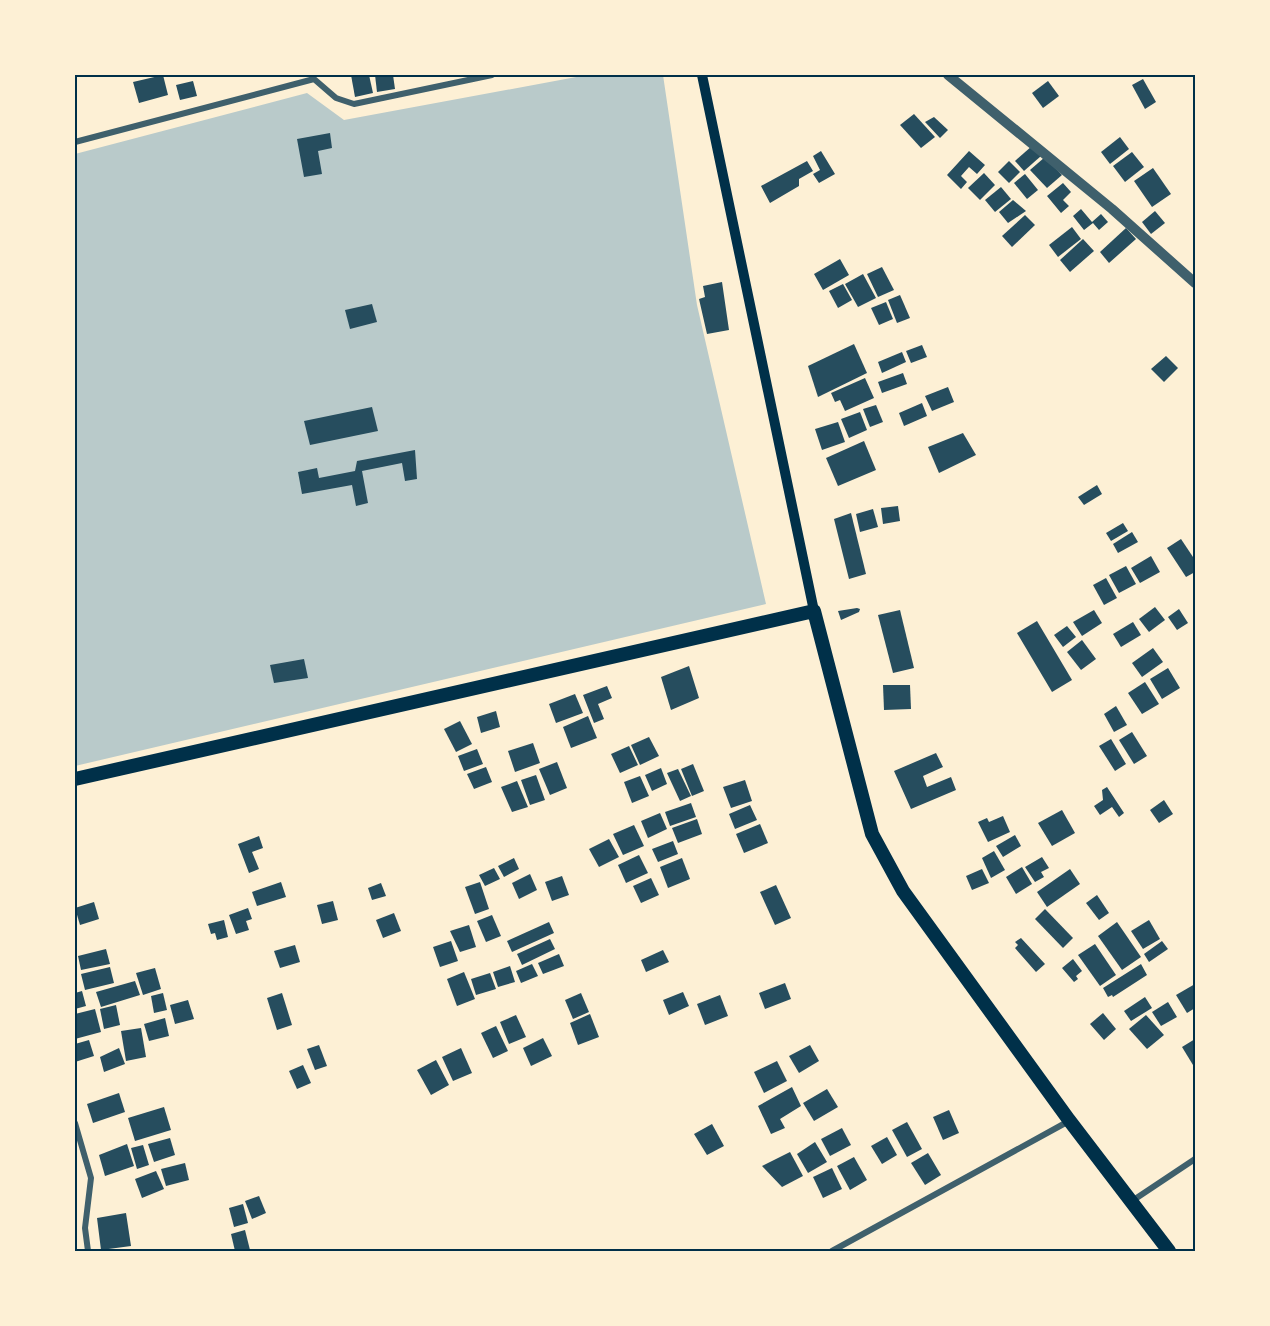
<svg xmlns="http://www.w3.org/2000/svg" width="1270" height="1326" font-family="'Varela Round',sans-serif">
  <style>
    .green { fill: #b9caca }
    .building { fill: #264d5e }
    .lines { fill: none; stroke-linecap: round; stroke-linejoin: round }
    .minor { stroke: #3f606c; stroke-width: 6 }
    .tertiary { stroke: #3f606c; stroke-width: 10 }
    .secondary { stroke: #003049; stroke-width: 10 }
    .trunk { stroke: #003049; stroke-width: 14 }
    .neatline { fill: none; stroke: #003049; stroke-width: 2 }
  </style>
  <rect width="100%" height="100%" fill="#fdf0d5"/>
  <polygon class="green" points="587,75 663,75 697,305 766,604 75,766 75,154 307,93 344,120"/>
  <g class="building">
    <polygon points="163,75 168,95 139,103 133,82"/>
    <polygon points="351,75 369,75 373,93 355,97"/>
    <polygon points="375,75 393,75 395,89 377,92"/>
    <polygon points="1143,79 1156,102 1145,109 1132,85"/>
    <polygon points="193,81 197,96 180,100 176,85"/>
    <polygon points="1048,81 1059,96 1043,108 1032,93"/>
    <polygon points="914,114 935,137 921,148 900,125"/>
    <polygon points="934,117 948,130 940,138 925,122"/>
    <polygon points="330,133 332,148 318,151 322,174 304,177 297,139"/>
    <polygon points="1120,137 1129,149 1110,164 1101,152"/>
    <polygon points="1032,146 1041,156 1024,171 1015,161"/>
    <polygon points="821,151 835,174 819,183 813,174 820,170 813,156"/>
    <polygon points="969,151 985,165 977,174 969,167 961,176 967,182 961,189 947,175"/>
    <polygon points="1132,152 1144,167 1125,182 1113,166"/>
    <polygon points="1045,157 1062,175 1047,188 1030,170"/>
    <polygon points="807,161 813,171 799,179 799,186 770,203 761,186"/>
    <polygon points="1009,161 1020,172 1009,183 998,172"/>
    <polygon points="1153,168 1171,194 1152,207 1134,181"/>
    <polygon points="984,173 995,185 980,200 968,188"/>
    <polygon points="1025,174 1038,190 1027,199 1014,183"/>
    <polygon points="1063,183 1071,192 1063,200 1069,206 1061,213 1047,196"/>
    <polygon points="1001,187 1011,199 995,212 985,200"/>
    <polygon points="1013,200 1026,211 1008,223 999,212"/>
    <polygon points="1081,209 1092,222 1101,214 1108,222 1099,230 1093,223 1084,230 1073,216"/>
    <polygon points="1155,211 1165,223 1151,234 1142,222"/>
    <polygon points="1025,215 1035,225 1012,247 1002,236"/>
    <polygon points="1072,227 1081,239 1058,257 1049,245"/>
    <polygon points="1126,228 1136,239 1109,263 1100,252"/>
    <polygon points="1083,239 1094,251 1070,272 1060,260"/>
    <polygon points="840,259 849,275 823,290 814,274"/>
    <polygon points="882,267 894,290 878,297 867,274"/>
    <polygon points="863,274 876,298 858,307 845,284"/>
    <polygon points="722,282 729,330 707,334 699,299 705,297 703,286"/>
    <polygon points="843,284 852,300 838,308 829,291"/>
    <polygon points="900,295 910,318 897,323 888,300"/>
    <polygon points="886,302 893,319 879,325 871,308"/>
    <polygon points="372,304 377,322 350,329 345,310"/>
    <polygon points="854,344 867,373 818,397 808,366"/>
    <polygon points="922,345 927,357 911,363 906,351"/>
    <polygon points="902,352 906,362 882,373 878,362"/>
    <polygon points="1166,356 1178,368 1164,382 1151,369"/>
    <polygon points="903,373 907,384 882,393 878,382"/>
    <polygon points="865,378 874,398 845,411 840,400 835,402 831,393"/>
    <polygon points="948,387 954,402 932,411 925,396"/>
    <polygon points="922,403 927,416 904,426 899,413"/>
    <polygon points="876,405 883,422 870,427 863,409"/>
    <polygon points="372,407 378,431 310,445 304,421"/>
    <polygon points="860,412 867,430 849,438 841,419"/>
    <polygon points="838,422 845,442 822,450 815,429"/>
    <polygon points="963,433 976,455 939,473 928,447"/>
    <polygon points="864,441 876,470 838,486 826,458"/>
    <polygon points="415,450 417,479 405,481 402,463 362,471 368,503 356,506 352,485 302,494 298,472 317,468 319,478 355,471 357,461"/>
    <polygon points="1097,485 1102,494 1084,505 1078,497"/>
    <polygon points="898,506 900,521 883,524 881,508"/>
    <polygon points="873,509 878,527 860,532 856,514"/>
    <polygon points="851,513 866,574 849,579 834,519"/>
    <polygon points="1123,523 1128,531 1111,541 1106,533"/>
    <polygon points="1132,532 1138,542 1118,553 1113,544"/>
    <polygon points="1181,539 1195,560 1195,572 1186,577 1167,548"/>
    <polygon points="1151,556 1160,572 1140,583 1131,568"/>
    <polygon points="1126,566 1136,584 1119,593 1109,575"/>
    <polygon points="1106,578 1117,598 1104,605 1093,585"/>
    <polygon points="1155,607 1165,620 1149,632 1139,619"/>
    <polygon points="857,608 860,609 859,612 841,620 838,611"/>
    <polygon points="1179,609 1188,623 1177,630 1168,617"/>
    <polygon points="900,610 914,668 893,673 878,615"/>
    <polygon points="1094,610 1102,623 1082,636 1073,622"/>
    <polygon points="1037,621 1072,680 1052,692 1017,633"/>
    <polygon points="1133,622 1141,635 1121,647 1113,634"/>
    <polygon points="1067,626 1076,637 1063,647 1054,635"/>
    <polygon points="1082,640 1096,659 1081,670 1067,652"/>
    <polygon points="1153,648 1163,662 1142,677 1132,663"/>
    <polygon points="304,659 308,678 274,683 270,665"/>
    <polygon points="689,666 699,698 671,710 661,677"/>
    <polygon points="1168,668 1180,688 1162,699 1150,679"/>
    <polygon points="1145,682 1159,704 1142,714 1128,693"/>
    <polygon points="883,685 910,685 911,709 884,710"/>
    <polygon points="607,686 612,698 598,704 604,719 594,723 583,695"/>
    <polygon points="575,694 583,713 556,723 549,704"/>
    <polygon points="1116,706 1127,725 1114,732 1104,714"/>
    <polygon points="496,711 500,727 481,733 477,717"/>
    <polygon points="588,716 597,738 571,748 563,727"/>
    <polygon points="460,721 472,744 456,752 444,729"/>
    <polygon points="1132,732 1147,756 1134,764 1119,740"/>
    <polygon points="649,737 659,756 640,765 631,745"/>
    <polygon points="1111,739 1126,764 1115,771 1099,746"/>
    <polygon points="533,743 540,763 515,772 508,751"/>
    <polygon points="629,746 638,765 620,773 611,754"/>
    <polygon points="477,749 483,764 464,771 458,756"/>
    <polygon points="936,753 943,767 923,776 927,787 951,777 956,790 911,809 894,771"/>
    <polygon points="557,762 567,788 550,795 539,769"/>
    <polygon points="693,764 704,791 692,796 681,769"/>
    <polygon points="486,767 492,782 474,789 467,774"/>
    <polygon points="661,768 667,784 652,791 645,775"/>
    <polygon points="678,769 691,796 680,801 667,773"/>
    <polygon points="536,775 545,800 530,805 521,780"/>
    <polygon points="640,776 649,796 632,803 624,782"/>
    <polygon points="745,780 752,801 731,808 723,787"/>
    <polygon points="517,781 528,807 512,812 501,787"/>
    <polygon points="1107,787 1124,813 1119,817 1112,807 1100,815 1094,806 1103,800 1102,790"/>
    <polygon points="1164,800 1173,814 1159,823 1150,810"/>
    <polygon points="691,803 696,817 670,826 665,812"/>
    <polygon points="750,805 757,820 735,829 729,814"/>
    <polygon points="1062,810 1075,833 1052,846 1038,823"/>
    <polygon points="660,813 667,829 648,838 641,821"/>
    <polygon points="1003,816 1010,832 988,842 978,822 987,818 989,822"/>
    <polygon points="697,819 702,834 678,843 672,828"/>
    <polygon points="760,824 768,843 744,853 736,834"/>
    <polygon points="634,825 644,846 623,855 613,834"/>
    <polygon points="1015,835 1021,846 1003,857 996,846"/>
    <polygon points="259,836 263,848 252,852 259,869 249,873 238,844"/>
    <polygon points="609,839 619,857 599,867 589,849"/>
    <polygon points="673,841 678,854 658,862 652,849"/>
    <polygon points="994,851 1005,870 991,878 982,858"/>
    <polygon points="639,855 648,873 626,883 618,865"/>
    <polygon points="1042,857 1049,868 1041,872 1044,877 1035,882 1025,867"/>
    <polygon points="514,858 519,869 504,877 498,866"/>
    <polygon points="682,858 690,879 668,888 660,867"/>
    <polygon points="1022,867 1032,884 1016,894 1006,877"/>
    <polygon points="494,868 500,879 485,886 479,875"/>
    <polygon points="982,869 989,883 972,890 966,876"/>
    <polygon points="1070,869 1080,884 1047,907 1037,892"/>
    <polygon points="530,874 537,890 519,899 512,883"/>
    <polygon points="562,876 569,895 552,901 545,882"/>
    <polygon points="651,878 659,895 641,903 633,886"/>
    <polygon points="281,882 286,897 257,906 252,892"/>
    <polygon points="480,882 489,909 475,914 465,887"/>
    <polygon points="381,883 386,896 372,900 368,888"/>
    <polygon points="776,885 791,918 775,925 760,892"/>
    <polygon points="1097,895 1109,913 1099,920 1086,903"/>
    <polygon points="333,901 338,920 322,924 317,905"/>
    <polygon points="94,902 99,919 80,925 75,908"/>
    <polygon points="248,908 252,919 246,921 249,930 236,934 229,915"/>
    <polygon points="1045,909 1073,938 1063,948 1035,919"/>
    <polygon points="394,913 401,931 383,938 376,920"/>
    <polygon points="492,915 501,936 486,942 477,921"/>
    <polygon points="224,920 228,937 217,940 215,933 211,934 208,924"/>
    <polygon points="1149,920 1160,939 1143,949 1131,931"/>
    <polygon points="549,922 554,933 512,952 507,941"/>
    <polygon points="1117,922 1141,957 1122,970 1098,936"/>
    <polygon points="469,925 476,947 460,952 450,931"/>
    <polygon points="1021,938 1045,964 1036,972 1015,948 1018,945 1015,942"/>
    <polygon points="550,939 555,949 522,965 517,954"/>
    <polygon points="451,941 458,961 440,967 433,947"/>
    <polygon points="1162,941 1168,949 1149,962 1144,954"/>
    <polygon points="1095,944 1116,975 1100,986 1078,955"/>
    <polygon points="295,945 300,962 280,968 274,951"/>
    <polygon points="106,949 110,964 81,970 78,956"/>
    <polygon points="663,950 669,962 646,972 641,960"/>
    <polygon points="559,954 564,966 543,974 538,963"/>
    <polygon points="1073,959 1082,971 1076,976 1078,979 1074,982 1062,968"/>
    <polygon points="532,964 538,976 521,983 516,971"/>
    <polygon points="1141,964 1147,975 1113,997 1112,995 1108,997 1103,988"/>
    <polygon points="510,966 515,982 498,987 493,972"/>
    <polygon points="110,967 114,983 85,990 81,974"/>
    <polygon points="155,968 161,989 143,995 136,973"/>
    <polygon points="464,972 475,999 457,1006 447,979"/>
    <polygon points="490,973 496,989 476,995 471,979"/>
    <polygon points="135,981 140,995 101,1007 96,992"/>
    <polygon points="785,983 791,999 765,1009 759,993"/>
    <polygon points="1195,984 1195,1008 1187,1013 1176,995"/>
    <polygon points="82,991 86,1006 75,1009 75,993"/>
    <polygon points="683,992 689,1006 669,1015 663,1000"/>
    <polygon points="163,993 167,1010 154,1013 151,996"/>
    <polygon points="282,993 292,1025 277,1030 267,998"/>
    <polygon points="581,993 589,1012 573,1019 565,1000"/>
    <polygon points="720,995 728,1016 705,1025 697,1004"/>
    <polygon points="1145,997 1152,1008 1131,1021 1124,1011"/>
    <polygon points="188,1000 194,1019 175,1024 170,1005"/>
    <polygon points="1168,1002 1177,1017 1161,1026 1152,1012"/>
    <polygon points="116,1005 120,1025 104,1029 100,1009"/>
    <polygon points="95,1009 101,1032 75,1039 75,1014"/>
    <polygon points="1103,1013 1116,1029 1104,1040 1090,1024"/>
    <polygon points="590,1014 599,1037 578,1045 570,1023"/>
    <polygon points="516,1015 526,1037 509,1044 500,1022"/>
    <polygon points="1146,1015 1164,1035 1147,1049 1129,1029"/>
    <polygon points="165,1018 169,1036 149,1041 144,1024"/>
    <polygon points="496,1026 508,1051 493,1058 481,1033"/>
    <polygon points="141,1028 146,1057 126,1061 121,1031"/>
    <polygon points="543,1038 552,1056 531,1066 523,1048"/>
    <polygon points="1195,1039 1195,1064 1193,1065 1182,1047"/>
    <polygon points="89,1040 94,1056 75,1062 75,1044"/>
    <polygon points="319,1045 327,1066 315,1070 307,1049"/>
    <polygon points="810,1045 819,1061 799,1073 789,1056"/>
    <polygon points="119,1048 125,1064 104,1072 100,1057"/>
    <polygon points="461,1048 472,1073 453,1081 442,1057"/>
    <polygon points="436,1060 449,1085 431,1095 417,1070"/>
    <polygon points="777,1061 787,1081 764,1093 754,1072"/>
    <polygon points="303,1065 311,1083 297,1089 289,1071"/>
    <polygon points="792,1087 801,1106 780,1119 785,1128 771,1134 758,1106"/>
    <polygon points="827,1089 838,1107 814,1121 803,1103"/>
    <polygon points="119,1093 125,1112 93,1123 87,1104"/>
    <polygon points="164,1107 171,1130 135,1141 128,1118"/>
    <polygon points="949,1110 959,1133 943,1140 933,1117"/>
    <polygon points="907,1122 922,1149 907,1157 892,1130"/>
    <polygon points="712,1124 724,1146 707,1155 694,1134"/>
    <polygon points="842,1128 851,1145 830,1156 821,1139"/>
    <polygon points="887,1137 897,1155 882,1164 871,1146"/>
    <polygon points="170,1138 175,1155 154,1162 148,1144"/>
    <polygon points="815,1142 827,1162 808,1173 797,1154"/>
    <polygon points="127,1144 134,1166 105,1176 99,1155"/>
    <polygon points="143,1145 149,1165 137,1169 131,1148"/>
    <polygon points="790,1152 803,1176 782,1187 762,1166"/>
    <polygon points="928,1153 941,1175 925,1185 911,1163"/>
    <polygon points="854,1157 867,1180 850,1190 837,1166"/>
    <polygon points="185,1163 189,1180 166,1186 161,1169"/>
    <polygon points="832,1168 842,1189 823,1198 813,1177"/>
    <polygon points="156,1171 164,1189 142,1198 135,1179"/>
    <polygon points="259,1196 266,1213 252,1219 245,1201"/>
    <polygon points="243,1204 248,1223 234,1227 229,1208"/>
    <polygon points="126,1213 131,1246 101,1250 97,1218"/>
    <polygon points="245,1230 250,1250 235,1251 231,1234"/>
  </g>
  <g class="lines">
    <g class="minor">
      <polyline points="75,142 314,79 336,98 354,104 492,75"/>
      <polyline points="75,1123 91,1178 85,1228 88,1251"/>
      <polyline points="1132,1201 1195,1159"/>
      <polyline points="832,1251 1069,1121"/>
    </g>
    <polyline class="tertiary" points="948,75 1112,209 1195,283"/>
    <polyline class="secondary" points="702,75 814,611"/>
    <polyline class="trunk" points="75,779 814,611 872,834 903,891 1069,1120 1169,1251"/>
  </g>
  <rect width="1270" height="1326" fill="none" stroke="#fdf0d5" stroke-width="153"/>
  <rect x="76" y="76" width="1118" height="1174" class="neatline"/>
</svg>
